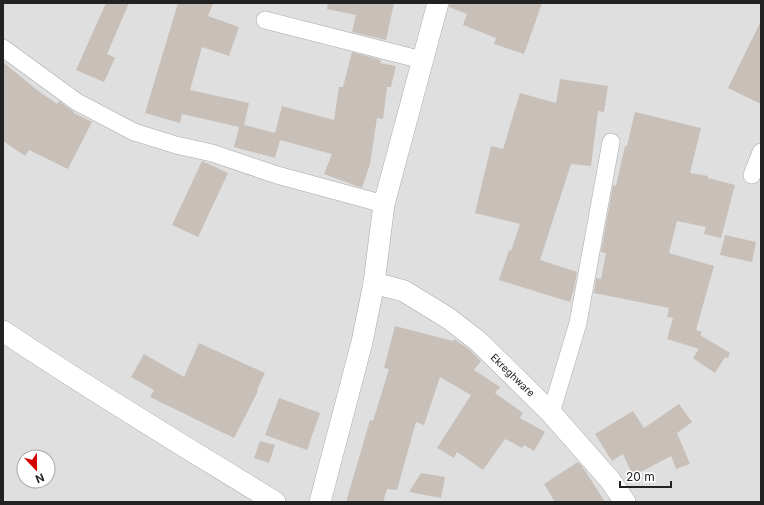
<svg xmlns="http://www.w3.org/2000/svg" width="764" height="505" font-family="Inter,sans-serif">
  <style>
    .residential { fill: #e0dfdf; fill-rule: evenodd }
    .building { fill: #c7bfb8 }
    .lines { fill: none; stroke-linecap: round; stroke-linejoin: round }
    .minor-casing { stroke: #a9a9a9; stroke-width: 18 }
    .tertiary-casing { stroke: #a9a9a9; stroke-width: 22 }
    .minor { stroke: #fff; stroke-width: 17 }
    .tertiary { stroke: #fff; stroke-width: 21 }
    .labels { text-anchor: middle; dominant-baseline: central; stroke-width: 3; stroke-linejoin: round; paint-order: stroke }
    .street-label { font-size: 10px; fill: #222; stroke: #fff }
  </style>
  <rect width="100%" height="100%" fill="#f2efe9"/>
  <path class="residential" d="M3,3H761V502H3ZM24,457H48V481H24Z"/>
  <g class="building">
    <polygon points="106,3 129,3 107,54 115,58 104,82 76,70"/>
    <polygon points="178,3 213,3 208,16 239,27 229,56 202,47 190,90 249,103 244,125 275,133 282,106 334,120 339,87 343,87 352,52 381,60 380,63 396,66 391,87 387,87 383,119 377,118 370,164 362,188 324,174 332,154 280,140 275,158 234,147 239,127 182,114 180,123 145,113"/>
    <polygon points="328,3 394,3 386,40 352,32 356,15 327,9"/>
    <polygon points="450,3 542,3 524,54 494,44 496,38 463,25 467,14 449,7"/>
    <polygon points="761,21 761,104 728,88"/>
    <polygon points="3,62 37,90 57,104 59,101 74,112 74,113 92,122 68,169 29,150 25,156 3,141"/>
    <polygon points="560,79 608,86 604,112 598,111 591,166 571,164 540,260 577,272 574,289 570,302 499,280 509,250 511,251 520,224 475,213 491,146 503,149 520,93 556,103"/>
    <polygon points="635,112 701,128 690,173 708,176 708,178 735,185 721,238 704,234 706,227 677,221 669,253 714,266 696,330 702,332 700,335 730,353 728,358 725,357 715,373 693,358 699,349 667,339 673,318 667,317 669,308 594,293 596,278 601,279 606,253 601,252 613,185 616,186 625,146 627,146"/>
    <polygon points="202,161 228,173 198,237 172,225"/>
    <polygon points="725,235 756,242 752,262 720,255"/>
    <polygon points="395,326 453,341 454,339 470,350 481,361 474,370 500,387 495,393 523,413 520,418 545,432 534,451 524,445 522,448 505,439 483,470 457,452 454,458 437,448 471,395 440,377 424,425 416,422 397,490 387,489 383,502 346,502 370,420 373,421 389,369 384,368"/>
    <polygon points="199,343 265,373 257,390 258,391 234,438 150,397 154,390 131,377 144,354 184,377"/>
    <polygon points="279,398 320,413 307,450 265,435"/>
    <polygon points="679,404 692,422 677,433 690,464 676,469 671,456 633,476 623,454 612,461 595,434 633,411 644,428"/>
    <polygon points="260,441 275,445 269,463 254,458"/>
    <polygon points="578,462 582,466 605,502 555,502 544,484"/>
    <polygon points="421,473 445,477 441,498 409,492"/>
  </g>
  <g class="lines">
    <g class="minor-casing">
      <g id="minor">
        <polyline points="265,20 422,60"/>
        <polyline points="3,48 77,102 134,132 176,145 212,153 277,175 384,204"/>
        <polyline points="752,175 761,152"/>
        <polyline points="551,413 578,323 611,142"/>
      </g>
    </g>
    <g class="tertiary-casing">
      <g id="tertiary">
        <polyline points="374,283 404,291 448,318 478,341 551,413 610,480 625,502"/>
        <path d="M3,331C92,391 184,446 275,502"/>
        <polyline points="320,502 362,342 374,283 384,204 438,3"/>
      </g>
    </g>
    <use href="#minor" class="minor"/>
    <use href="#tertiary" class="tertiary"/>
  </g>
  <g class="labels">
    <g class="street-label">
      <text transform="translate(513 375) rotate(44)">Ekreghware</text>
    </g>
  </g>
  <rect width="764" height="505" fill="none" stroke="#222222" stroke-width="8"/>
  <g transform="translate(36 469) rotate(158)"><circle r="19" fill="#ffffff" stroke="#a7a7a7"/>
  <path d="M0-3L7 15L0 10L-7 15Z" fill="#d40000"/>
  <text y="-6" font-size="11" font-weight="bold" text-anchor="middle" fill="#222222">N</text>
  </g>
  <path d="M620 481v6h51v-6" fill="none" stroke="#222222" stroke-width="2"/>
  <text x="626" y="481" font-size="12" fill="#222222" stroke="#ffffff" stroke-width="3" paint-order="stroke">20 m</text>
</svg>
